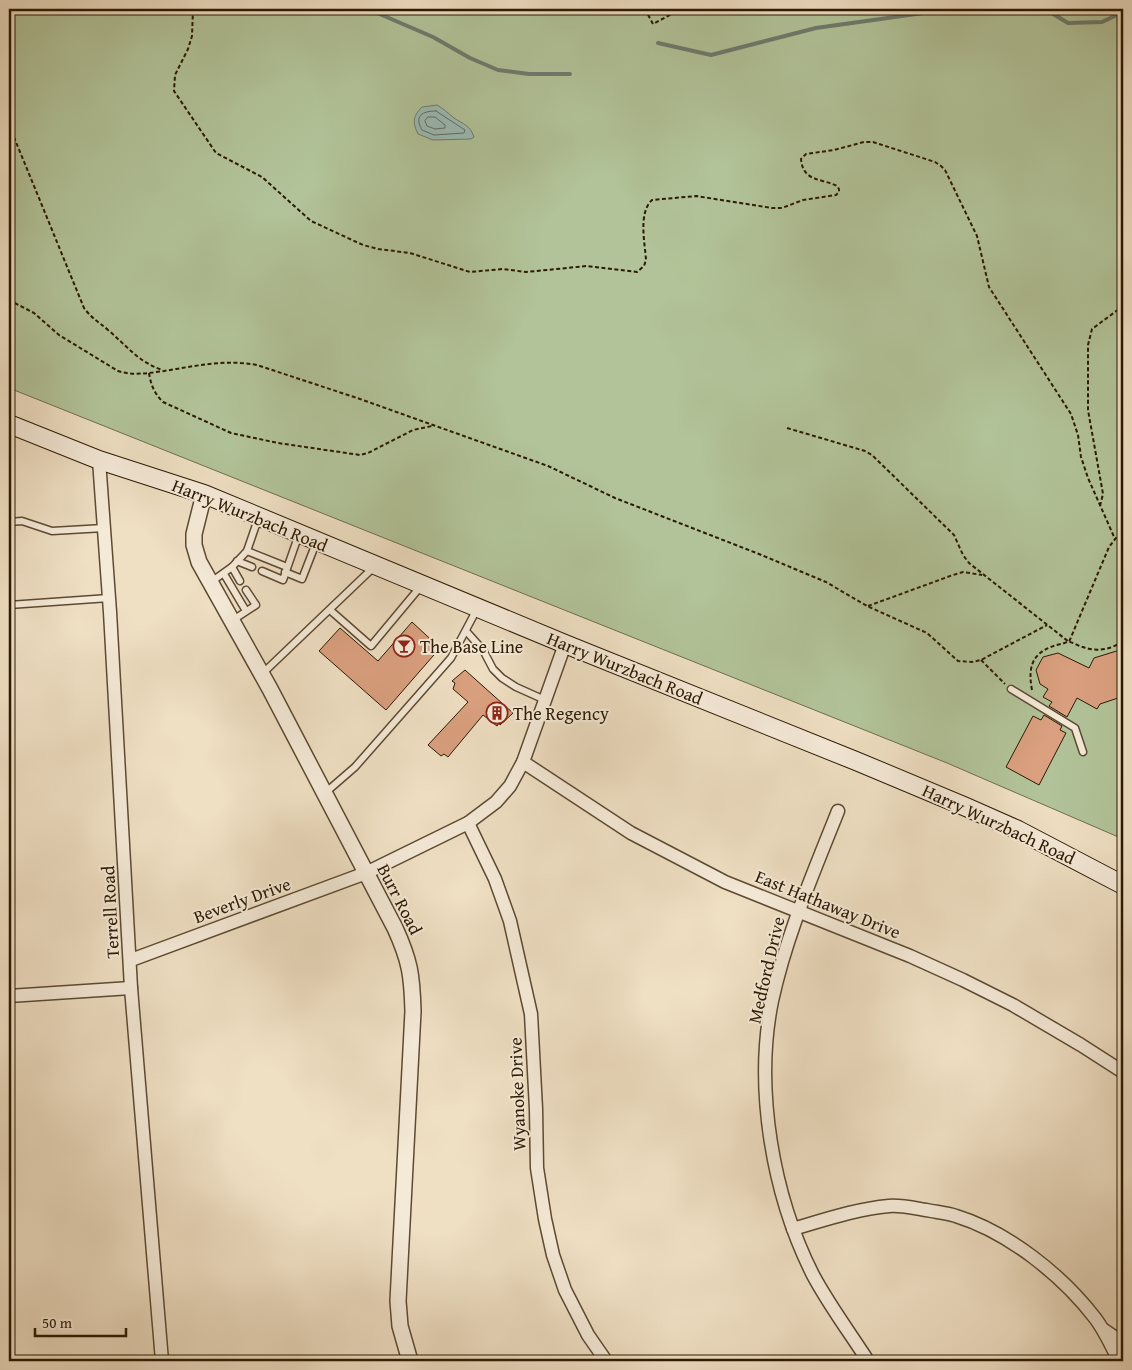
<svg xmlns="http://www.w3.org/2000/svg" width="1132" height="1370" font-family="'Gentium Book Plus',serif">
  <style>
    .green { fill: #b2c399; stroke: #6e6e4e }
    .water { fill: #9abcb6; stroke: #6e7b6e }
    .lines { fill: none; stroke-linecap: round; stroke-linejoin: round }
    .shore { stroke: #626a5c; stroke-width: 1 }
    .stream { stroke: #6e7b6e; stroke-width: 4 }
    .building { fill: #daa07f; stroke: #2b1902 }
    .service-casing { stroke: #5c4a32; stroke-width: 9 }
    .minor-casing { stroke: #5c4a32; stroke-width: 15 }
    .tertiary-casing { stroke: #5c4a32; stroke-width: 18 }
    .secondary-casing { stroke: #2b1902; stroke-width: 20 }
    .path { stroke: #2b1902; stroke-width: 2; stroke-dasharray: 4 2.5; stroke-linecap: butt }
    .service { stroke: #f5ead8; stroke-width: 6 }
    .minor { stroke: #f5ead8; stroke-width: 12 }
    .tertiary { stroke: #f5ead8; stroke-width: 15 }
    .secondary { stroke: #f5ead8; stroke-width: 18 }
    .labels { text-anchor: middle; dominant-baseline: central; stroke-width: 4; stroke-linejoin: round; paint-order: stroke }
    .street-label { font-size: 18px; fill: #2b1902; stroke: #f5ead8 }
    .poi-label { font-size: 18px; fill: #2b1902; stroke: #f5ead8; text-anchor: start }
  </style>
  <rect width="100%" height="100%" fill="#efdfc3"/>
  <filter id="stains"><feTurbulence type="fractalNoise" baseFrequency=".004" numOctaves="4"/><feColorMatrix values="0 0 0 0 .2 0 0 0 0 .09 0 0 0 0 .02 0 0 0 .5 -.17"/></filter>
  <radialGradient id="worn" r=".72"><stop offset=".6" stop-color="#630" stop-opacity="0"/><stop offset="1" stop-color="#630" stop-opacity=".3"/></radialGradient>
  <polygon class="green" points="9,9 1123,9 1123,839 947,763 9,388"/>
  <path class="water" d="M437,105C444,109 448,113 454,118C463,124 470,125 474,137L471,139L433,140L418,134C412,122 413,116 422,107Z"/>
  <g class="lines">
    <g class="shore">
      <path d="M436,111L465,130L464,133L434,135L422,130C414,116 422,111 436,111Z"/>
      <polygon points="428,117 435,117 445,125 445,128 435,129 427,126 425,121"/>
    </g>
    <g class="stream">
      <polyline points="368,9 433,37 470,58 498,70 529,74 570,74"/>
      <polyline points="1045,9 1068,23 1102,22 1123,12"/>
      <polyline points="658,43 711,55 816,28 952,9"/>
    </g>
  </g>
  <g class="building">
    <polygon points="412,622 440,648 386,710 319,651 340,628 378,661"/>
    <polygon points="1123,649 1123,701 1118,698 1100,704 1097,709 1077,698 1067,717 1049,706 1052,702 1043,697 1048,689 1040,684 1036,670 1043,657 1058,653 1089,668 1094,658"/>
    <polygon points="465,670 513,713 500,725 499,723 497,726 483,715 448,757 444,754 441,756 428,745 468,702 453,689 455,683 452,681"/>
    <polygon points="1044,715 1062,726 1060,730 1066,733 1039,785 1006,767 1033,716 1041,720"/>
  </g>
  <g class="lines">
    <g class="service-casing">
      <g id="service">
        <polyline points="9,522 22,521 52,531 104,528"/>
        <polyline points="247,551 287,567"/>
        <polyline points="237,561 252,567"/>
        <polyline points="232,567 247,551 258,519"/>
        <polyline points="262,571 283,580 299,534"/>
        <polyline points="285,572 302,579 316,543"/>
        <polyline points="224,574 246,611"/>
        <polyline points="211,582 232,567 240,581"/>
        <polyline points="9,605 109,598"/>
        <polyline points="330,610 371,646 421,586"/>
        <polyline points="233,620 256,605 246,590"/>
        <polyline points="466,631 483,650 493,669 502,678 516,687 545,700"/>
        <polyline points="263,673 375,566"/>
        <polyline points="1011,689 1075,728 1083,752"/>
        <polyline points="325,793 355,767 451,658 477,609"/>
      </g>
    </g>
    <g class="minor-casing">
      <g id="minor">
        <polyline points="99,460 110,612 131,988 162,1361"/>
        <polyline points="523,762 631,833 725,882 910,956 963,980 1013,1005 1081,1045 1123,1072"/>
        <path d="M838,811C813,874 786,936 772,1001C754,1089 773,1196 813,1275C829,1305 850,1333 868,1361"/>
        <polyline points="468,823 495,879 510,921 531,1014 536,1109 537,1168 545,1219 553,1255 565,1290 588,1335 606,1361"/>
        <polyline points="131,960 366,873 468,823 496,802 510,786 523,762 565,644"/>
        <polyline points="9,996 131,988"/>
        <path d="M793,1229C824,1220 856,1209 889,1206C901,1205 914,1208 926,1210C936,1212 947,1213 956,1216C1008,1232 1062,1275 1095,1318C1105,1331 1112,1347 1119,1361"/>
        <polyline points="1104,1330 1123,1343"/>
      </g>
    </g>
    <g class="tertiary-casing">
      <path id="tertiary" d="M204,494L194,534V545L199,562L270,689L395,928C410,961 412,975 413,1011L398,1301L400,1326L410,1361"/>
    </g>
    <g class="secondary-casing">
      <polyline id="secondary" points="9,424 99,460 204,494 565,644 856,761 966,807 1018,830 1123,885"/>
    </g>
    <g class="path">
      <path d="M193,9L192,36L188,49L175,75L174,91L216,153L262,177L311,221L363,245L378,249L410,253L470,272L503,269L526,272L587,266L637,272L644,266L646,260C645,243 638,213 652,200L696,196L772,208H782L803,200L836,195L839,192V189L837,186C821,178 803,182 801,159L806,154L834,150L864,142H873L935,162L941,166L945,170L977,236L989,287L1071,414L1078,435L1081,457L1088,478L1115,539"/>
      <polyline points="645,9 653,24 681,9"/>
      <path d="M9,125L84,308C93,320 98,321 108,330C126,345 139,363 163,370"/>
      <path d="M9,300L34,313L59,335L118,371C133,376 148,373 164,371C195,366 226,359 257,365L360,399L548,466L615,498L759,554L826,582L867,606L927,633L958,661L972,662L981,660L1047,625"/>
      <path d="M149,373C151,385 154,393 163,402L231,433L278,443L360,455L368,453L413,430L432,426"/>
      <polyline points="787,428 865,451 872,455 954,535 963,555 969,563 1069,642 1109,547 1123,529"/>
      <polyline points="1100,506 1103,494 1088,410 1088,345 1092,329 1123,306"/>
      <polyline points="868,606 953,575 963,572 982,575"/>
      <polyline points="981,660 1005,684"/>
      <path d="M1032,690C1027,664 1034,650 1061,644C1063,644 1066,642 1068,642C1073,642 1078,646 1083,647C1096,652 1113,650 1123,640"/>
    </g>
    <use href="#service" class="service"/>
    <use href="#minor" class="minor"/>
    <use href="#tertiary" class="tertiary"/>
    <use href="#secondary" class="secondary"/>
  </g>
  <defs>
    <g id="bar-ring" transform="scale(1.125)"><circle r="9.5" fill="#f5ead8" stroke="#8f2418" stroke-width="1.5"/><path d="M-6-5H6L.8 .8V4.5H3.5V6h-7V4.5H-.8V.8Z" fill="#8f2418"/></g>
    <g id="building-ring" transform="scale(1.125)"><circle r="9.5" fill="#f5ead8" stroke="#8f2418" stroke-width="1.5"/><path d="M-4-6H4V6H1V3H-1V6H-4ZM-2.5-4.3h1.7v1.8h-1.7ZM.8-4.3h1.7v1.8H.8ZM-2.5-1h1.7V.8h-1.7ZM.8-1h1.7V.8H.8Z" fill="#8f2418"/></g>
  </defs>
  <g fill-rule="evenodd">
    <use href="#bar-ring" x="404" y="646"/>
    <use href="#building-ring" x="497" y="713"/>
  </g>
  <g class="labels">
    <g class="street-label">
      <text transform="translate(250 515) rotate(22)">Harry Wurzbach Road</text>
      <text transform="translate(625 668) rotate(22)">Harry Wurzbach Road</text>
      <text transform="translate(999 824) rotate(25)">Harry Wurzbach Road</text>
      <text transform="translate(400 899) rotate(63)">Burr Road</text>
      <text transform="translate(242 900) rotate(-20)">Beverly Drive</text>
      <text transform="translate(828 904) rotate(22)">East Hathaway Drive</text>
      <text transform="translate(110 912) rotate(-93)">Terrell Road</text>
      <text transform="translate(766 970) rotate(-77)">Medford Drive</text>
      <text transform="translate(517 1094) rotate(-92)">Wyanoke Drive</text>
    </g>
    <g class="poi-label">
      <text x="420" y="646">The Base Line</text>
      <text x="513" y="713">The Regency</text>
    </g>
  </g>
  <rect width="1132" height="1370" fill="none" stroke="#efdfc3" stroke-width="30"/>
  <rect x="10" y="10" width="1112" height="1350" fill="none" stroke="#2b1902" stroke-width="2.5"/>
  <rect x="15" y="15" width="1102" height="1340" fill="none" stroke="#2b1902"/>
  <path d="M35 1328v8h91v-8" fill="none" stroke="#2b1902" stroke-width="2.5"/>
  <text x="42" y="1328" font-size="15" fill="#2b1902" stroke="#f5ead8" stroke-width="4" paint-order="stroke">50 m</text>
  <rect width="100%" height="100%" filter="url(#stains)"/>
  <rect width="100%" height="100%" fill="url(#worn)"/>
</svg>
